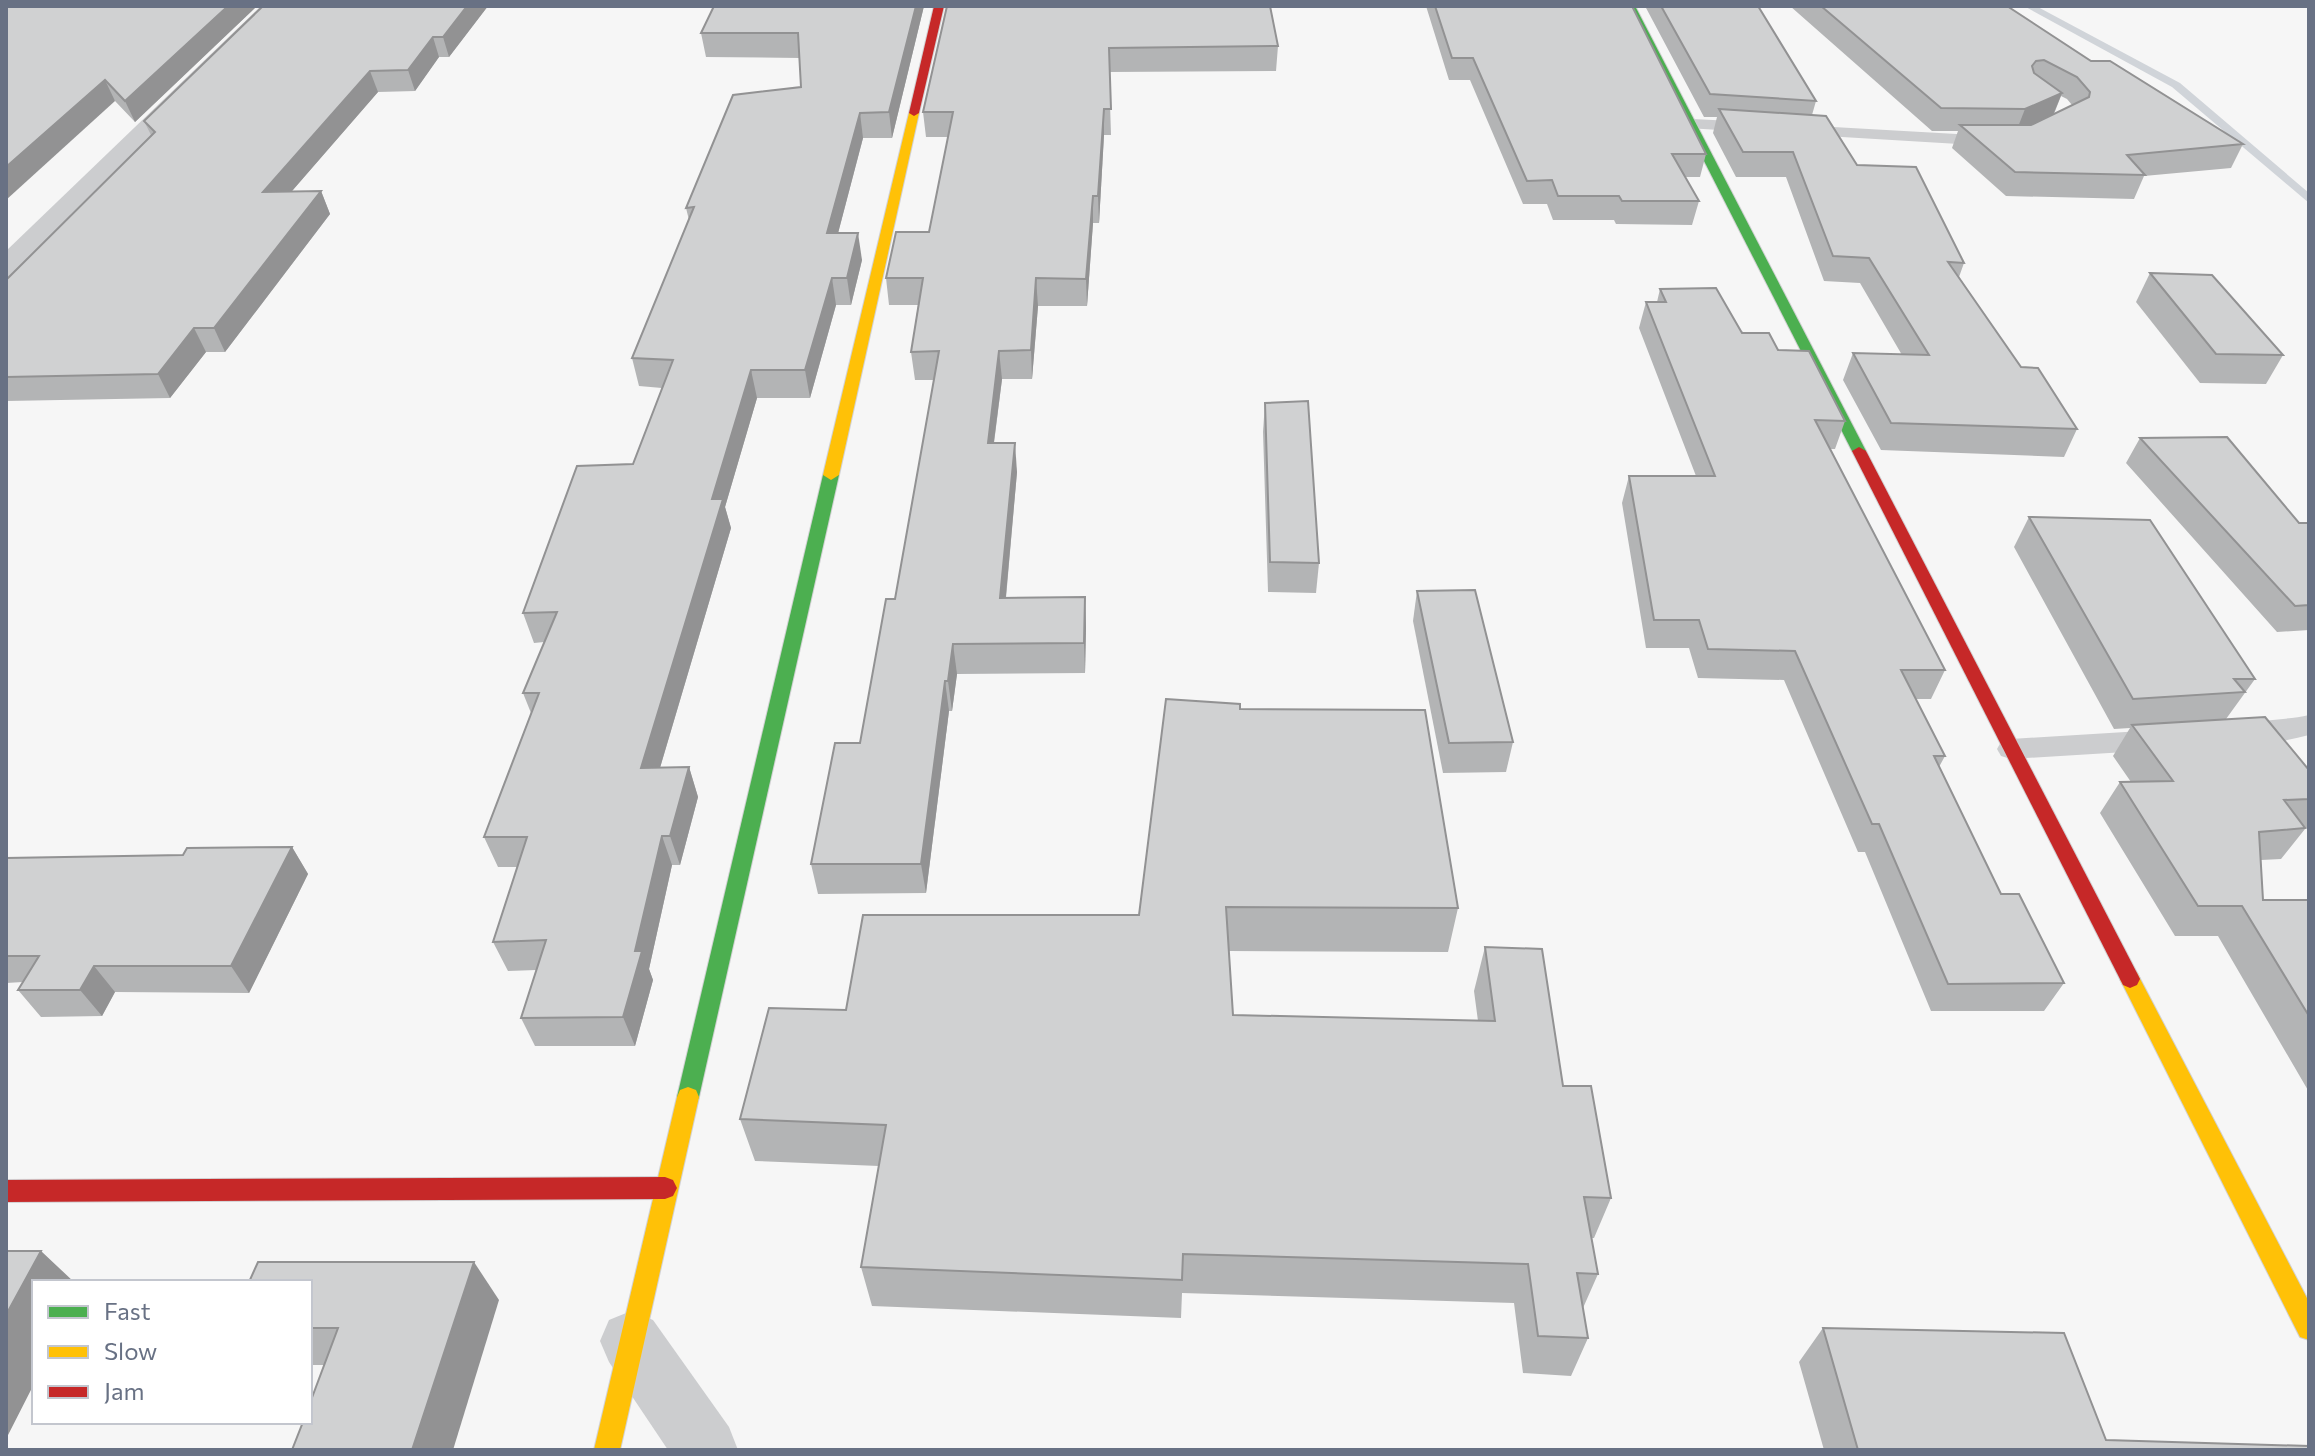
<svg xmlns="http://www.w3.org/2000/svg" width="2315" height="1456" font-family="Commissioner,sans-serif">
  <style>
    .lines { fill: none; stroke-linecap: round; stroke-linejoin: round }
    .stream { fill: #d0d4d9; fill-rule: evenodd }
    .fast-casing { stroke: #d2d2d4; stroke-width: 2 }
    .slow-casing { stroke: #d2d2d4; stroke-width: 2 }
    .jam-casing { stroke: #d2d2d4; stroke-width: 2 }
    .lane { fill: #cccdcf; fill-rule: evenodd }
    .street { fill: #cccdcf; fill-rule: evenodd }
    .fast { fill: #4caf50; fill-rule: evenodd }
    .slow { fill: #ffc107; fill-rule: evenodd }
    .jam { fill: #c62828; fill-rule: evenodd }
    .wall { fill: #b3b4b5; fill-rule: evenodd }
    .shaded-wall { fill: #929293 }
    .building { fill: #d0d1d2; stroke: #929293; stroke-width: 2 }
  </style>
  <rect width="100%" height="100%" fill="#f6f6f6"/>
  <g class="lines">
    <polygon class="stream" points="2024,6 2036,6 2180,83 2309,193 2309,203 2172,87"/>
    <g class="fast-casing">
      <g id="fast">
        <polygon points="1625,6 1635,6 1866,451 1864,454 1859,455 1852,451"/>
        <polygon points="831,470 839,475 699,1097 696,1104 688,1107 680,1104 677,1097 823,475"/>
      </g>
    </g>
    <g class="slow-casing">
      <g id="slow">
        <polygon points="914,110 919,113 839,475 831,480 823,475 909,113"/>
        <polygon points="2130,970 2137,973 2309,1302 2309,1340 2300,1337 2120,979 2123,973"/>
        <polygon points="688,1087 696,1090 699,1097 620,1450 594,1450 677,1097 680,1090"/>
      </g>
    </g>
    <g class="jam-casing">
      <g id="jam">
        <polygon points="934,6 944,6 919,113 914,116 909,113"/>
        <polygon points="1859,447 1866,451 2137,973 2140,979 2137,985 2130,988 2123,985 1852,451"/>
        <polygon points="665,1177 673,1180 677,1188 673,1196 665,1199 6,1202 6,1180"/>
      </g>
    </g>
    <g class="lane">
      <polygon points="1693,119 1752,122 1761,127 1752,132 1687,128 1684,124 1687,120"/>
      <polygon points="1798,125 1992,136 2001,141 1992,146 1792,134 1789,130 1792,126"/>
      <path d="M2309,715V735C2284,741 2254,749 2229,741L2225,734L2229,727C2254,719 2283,721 2309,715Z"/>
      <polygon points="2158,730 2168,733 2172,740 2168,747 2158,750 2011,759 2001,756 1997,749 2001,742 2011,739"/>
    </g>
    <g class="street">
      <polygon points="261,6 287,6 17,275 6,277 6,251"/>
      <polygon points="631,1311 653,1320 729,1427 738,1450 668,1450 609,1362 600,1341 609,1320"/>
    </g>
    <use href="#fast" class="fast"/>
    <use href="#slow" class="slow"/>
    <use href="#jam" class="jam"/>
  </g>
  <g class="wall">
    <polygon points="6,6 257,6 135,122 115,101"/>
    <polygon points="488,6 449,57 439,57 415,91 378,92 292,191 321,191 330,214 225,352 206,352 170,398 6,401 6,280 151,135 144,121"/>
    <polygon points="924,6 892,138 863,138 838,233 862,260 851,305 836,305 810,398 757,398 725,507 731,528 660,768 689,767 698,797 680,865 672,865 649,969 653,980 635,1046 535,1046 521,1018 536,970 508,971 493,942 517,867 498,867 484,837 531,713 523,693 544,642 534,643 523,613 633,464 662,388 639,386 632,358 689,220 686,208 801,87 800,58 706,57 701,33"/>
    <polygon points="947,6 1278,46 1276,71 1109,72 1111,135 1104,135 1099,223 1093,223 1087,306 1038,306 1032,379 1002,379 994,443 1017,472 1006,598 1085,597 1086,627 1085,673 957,674 952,711 949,711 926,893 818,894 811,864 860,743 895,599 934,380 915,380 911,352 918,305 889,305 886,278 929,232 948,137 926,137 923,112"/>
    <polygon points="1426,6 1632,6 1706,154 1700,177 1685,177 1699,201 1692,225 1616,224 1614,220 1553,220 1547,204 1523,204 1470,80 1449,80"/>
    <polygon points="1645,6 1758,6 1816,101 1812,115 1857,165 1964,263 1959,277 2021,367 2077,429 2064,457 1881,450 1843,380 1853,353 1902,355 1860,283 1824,281 1786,177 1736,177 1713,133 1717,117 1704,117"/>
    <path d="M1790,6H2007L2091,61L2243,144L2231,168L2144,176L2134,199L2006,196L1952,148L1958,131H1932ZM2061,96L2067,99L2072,105L2054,114Z"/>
    <polygon points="2150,273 2283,355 2266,384 2200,383 2136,302"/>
    <polygon points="1660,289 1778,350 1845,421 1835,449 1829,449 1945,670 1931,699 1916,699 1945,756 1939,767 2001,894 2064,983 2044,1011 1931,1011 1865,852 1858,852 1784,680 1698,678 1689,648 1646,648 1622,503 1629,476 1696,476 1639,328 1646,302 1657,302"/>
    <polygon points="1265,403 1319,563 1316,593 1268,592 1263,432"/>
    <polygon points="2140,438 2299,523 2309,523 2309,630 2277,632 2126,463"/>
    <polygon points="2029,517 2255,679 2226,719 2309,770 2309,826 2307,828 2305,829 2281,859 2261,860 2263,900 2309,900 2309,1092 2218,936 2175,936 2100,813 2120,782 2131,782 2113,756 2130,728 2114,729 2014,547"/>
    <polygon points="1417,591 1513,742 1506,772 1443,773 1413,621"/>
    <polygon points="1240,709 1458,908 1448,952 1229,951 1233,1015 1478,1021 1474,991 1485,947 1563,1086 1611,1198 1594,1238 1591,1238 1598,1274 1583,1308 1588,1338 1571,1376 1523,1373 1514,1303 1182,1293 1181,1318 872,1306 861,1267 879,1166 755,1161 740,1119 846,1010 1139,915"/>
    <polygon points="292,847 308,874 249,993 115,992 102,1016 41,1017 18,990 23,982 6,983 6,858 183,855"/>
    <polygon points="310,1282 499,1300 324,1365 310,1365"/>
    <polygon points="1823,1328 2106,1440 2309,1450 1824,1450 1799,1362"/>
  </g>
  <g class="shaded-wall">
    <polygon points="228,6 257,6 135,122 125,101"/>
    <polygon points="467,6 488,6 449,57 443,37"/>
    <polygon points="916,6 924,6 892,138 889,112"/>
    <polygon points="433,37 439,57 415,91 408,70"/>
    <polygon points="370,71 378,92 272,214 263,192"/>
    <polygon points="105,80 115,101 6,200 6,167"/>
    <polygon points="2062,93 2053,115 2016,132 2025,109"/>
    <polygon points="1104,109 1104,135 1099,223 1098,196"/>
    <polygon points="860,113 863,138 831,260 827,233"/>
    <polygon points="321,191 330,214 225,352 214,328"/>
    <polygon points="1093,196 1093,223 1087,306 1086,279"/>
    <polygon points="858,233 862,260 851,305 847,278"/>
    <polygon points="832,278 836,305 810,398 805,370"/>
    <polygon points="1036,278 1038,306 1032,379 1031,350"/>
    <polygon points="194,328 206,352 170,398 158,374"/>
    <polygon points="999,351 1002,379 990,472 988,443"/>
    <polygon points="751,370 757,398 725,507 731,528 651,798 641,768 712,499"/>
    <polygon points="1015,443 1017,472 1003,628 1000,598"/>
    <polygon points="1085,597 1086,627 1085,673 1084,643"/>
    <polygon points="953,644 957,674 952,711 948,681"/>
    <polygon points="945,681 949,711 926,893 921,864"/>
    <polygon points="689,767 698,797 680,865 670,836"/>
    <polygon points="662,836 672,865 649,969 653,980 635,1046 623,1017 635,951"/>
    <polygon points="292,847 308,874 249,993 231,966"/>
    <polygon points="94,966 115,992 102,1016 80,990"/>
    <polygon points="41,1251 74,1282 34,1282 34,1384 6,1439 6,1315"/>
    <polygon points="474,1262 499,1300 453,1450 412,1450"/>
  </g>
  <g class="building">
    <polygon points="6,6 228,6 125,101 105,80 6,167"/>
    <polygon points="263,6 467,6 443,37 433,37 408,70 370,71 263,192 321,191 214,328 194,328 158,374 6,377 6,280 155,132 144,121"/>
    <polygon points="714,6 916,6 889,112 860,113 827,233 858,233 847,278 832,278 805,370 751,370 712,499 723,499 641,768 689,767 670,836 662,836 635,951 642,951 623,1017 521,1018 546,940 493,942 527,837 484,837 539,693 523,693 557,612 523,613 577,466 633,464 673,360 632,358 694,207 686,208 733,95 801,87 798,33 701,33"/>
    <polygon points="947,6 1270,6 1278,46 1109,48 1111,109 1104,109 1098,196 1093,196 1086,279 1036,278 1031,350 999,351 988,443 1015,443 1000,598 1085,597 1084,643 953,644 948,681 945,681 921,864 811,864 835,743 860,743 886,599 895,599 939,351 911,352 923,278 886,278 896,232 929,232 953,112 923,112"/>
    <polygon points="1435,6 1632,6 1706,154 1672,154 1699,201 1622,201 1619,196 1558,196 1552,180 1527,181 1473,58 1452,58"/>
    <polygon points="1661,6 1758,6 1816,101 1710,94"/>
    <polygon points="1821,6 2007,6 2091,61 2110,61 2243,144 2127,155 2145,175 2015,172 1960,125 2031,125 2089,97 2090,92 2077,77 2044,60 2036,61 2032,66 2034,73 2062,93 2025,109 1941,108"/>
    <polygon points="1719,109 1826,116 1857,165 1916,167 1964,263 1948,262 2021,367 2038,368 2077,429 1891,423 1853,353 1929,355 1869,258 1833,256 1793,152 1743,152"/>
    <polygon points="2150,273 2212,275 2283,355 2216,354"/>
    <polygon points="1716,288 1742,333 1769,333 1778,350 1809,351 1845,421 1815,420 1945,670 1901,670 1945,756 1934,756 2001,894 2019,894 2064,983 1948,984 1879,824 1872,824 1795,651 1708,649 1699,620 1654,620 1629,476 1715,476 1646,302 1666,302 1660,289"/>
    <polygon points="1308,401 1319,563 1270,562 1265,403"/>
    <polygon points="2227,437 2299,523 2309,523 2309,605 2295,606 2140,438"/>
    <polygon points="2029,517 2150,520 2255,679 2234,679 2245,692 2133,699"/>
    <polygon points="1475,590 1513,742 1449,743 1417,591"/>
    <polygon points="1166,699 1240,704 1240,709 1425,710 1458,908 1226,907 1233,1015 1495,1021 1485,947 1542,949 1563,1086 1591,1086 1611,1198 1584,1197 1598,1274 1577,1273 1588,1338 1538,1336 1528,1264 1183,1254 1182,1280 861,1267 886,1125 740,1119 769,1008 846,1010 863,915 1139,915"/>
    <polygon points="2265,717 2309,770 2309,799 2284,800 2305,828 2259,832 2263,900 2309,900 2309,1016 2242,906 2198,906 2120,782 2173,781 2132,725"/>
    <polygon points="292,847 231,966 94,966 80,990 18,990 39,956 6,956 6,858 183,855 187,848"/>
    <polygon points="6,1251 41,1251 6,1315"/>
    <polygon points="258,1262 474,1262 412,1450 292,1450 303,1422 310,1422 310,1403 338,1328 310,1328 310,1282 249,1282"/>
    <polygon points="1823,1328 2064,1333 2106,1440 2309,1446 2309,1450 1858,1450"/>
  </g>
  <rect width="2315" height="1456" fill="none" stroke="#687184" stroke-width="16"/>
  <rect x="32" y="1280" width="280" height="144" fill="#ffffff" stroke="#c3c6ce" stroke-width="2"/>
  <rect x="48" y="1306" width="40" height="12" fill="#4caf50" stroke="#c3c6ce" stroke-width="2"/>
  <text x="104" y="1320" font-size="24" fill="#687184">Fast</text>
  <rect x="48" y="1346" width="40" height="12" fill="#ffc107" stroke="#c3c6ce" stroke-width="2"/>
  <text x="104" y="1360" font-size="24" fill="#687184">Slow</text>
  <rect x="48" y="1386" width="40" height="12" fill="#c62828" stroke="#c3c6ce" stroke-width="2"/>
  <text x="104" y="1400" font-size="24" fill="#687184">Jam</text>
</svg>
